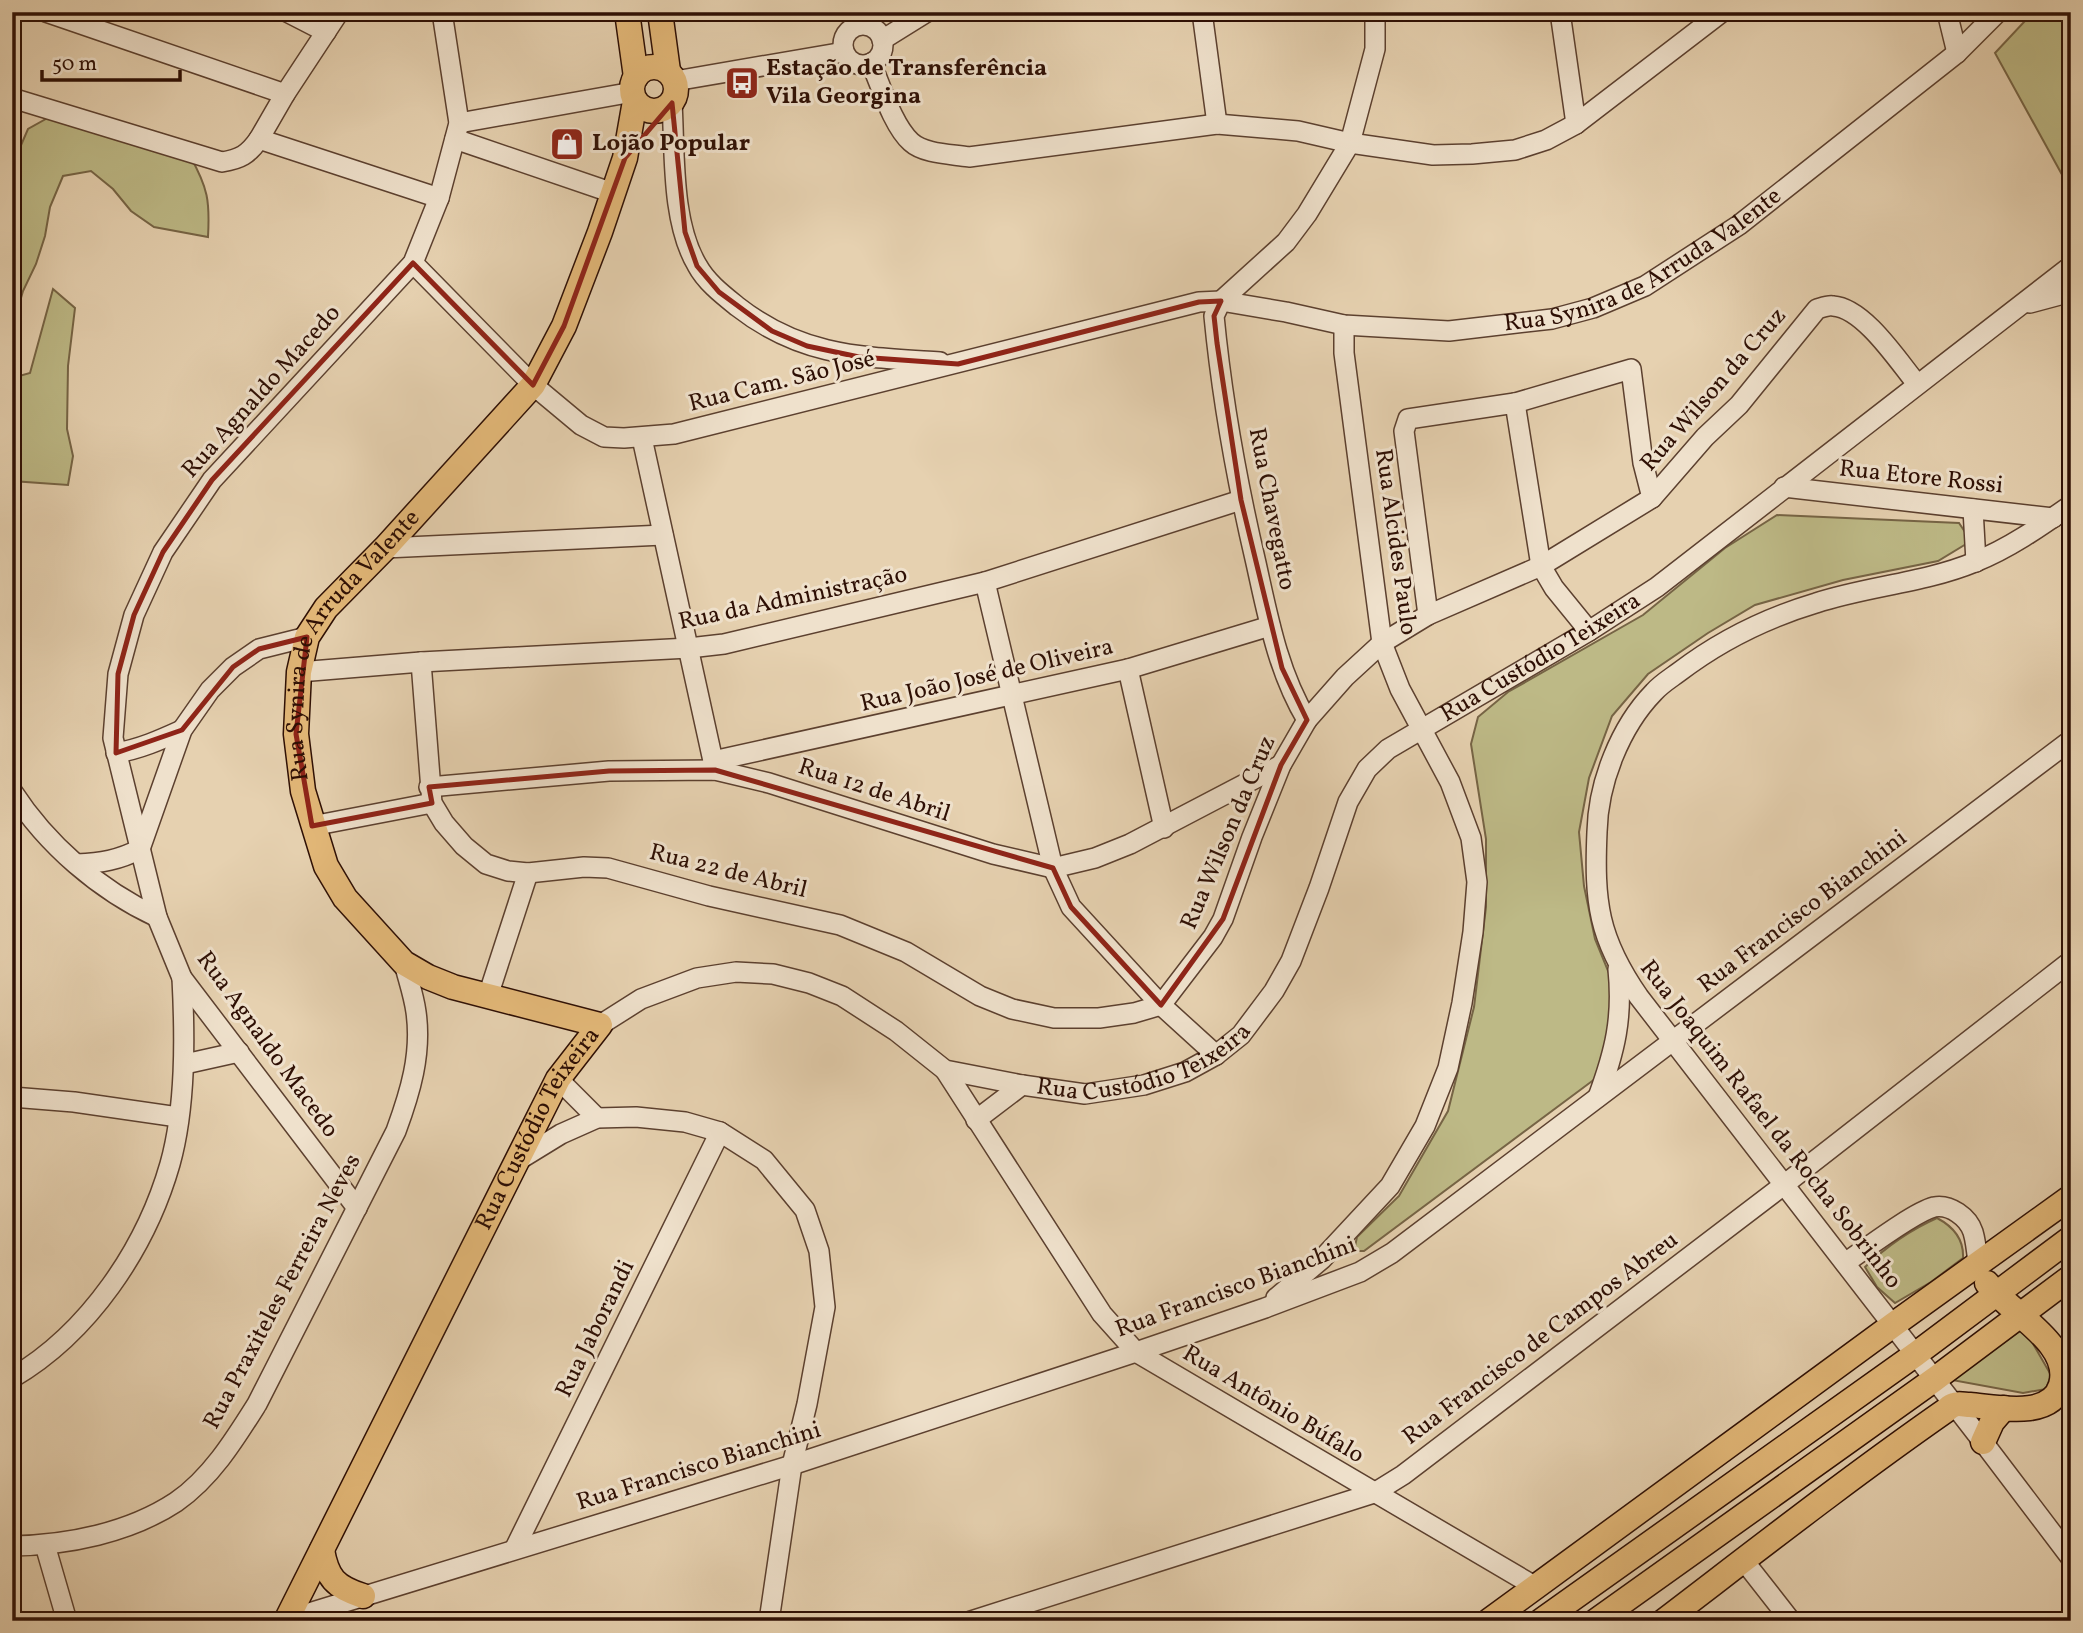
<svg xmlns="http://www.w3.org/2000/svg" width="2083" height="1633" font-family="Vollkorn,serif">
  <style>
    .green { fill: #bdb986; stroke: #766445; stroke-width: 2 }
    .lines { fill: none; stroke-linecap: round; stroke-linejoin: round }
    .minor-casing { stroke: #5c402f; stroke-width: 22 }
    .major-casing { stroke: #2e0f04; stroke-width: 27 }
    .minor { stroke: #efe1cc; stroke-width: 19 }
    .major { stroke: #e3b878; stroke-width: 24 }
    .marked { fill: none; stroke: #8f2418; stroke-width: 5; stroke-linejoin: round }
    .labels { text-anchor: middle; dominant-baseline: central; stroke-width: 6; stroke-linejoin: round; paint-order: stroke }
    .poi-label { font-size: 24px; font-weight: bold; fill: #2e0f04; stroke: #efe1cc; text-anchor: start }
    .street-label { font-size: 24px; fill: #2e0f04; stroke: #efe1cc }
  </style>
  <rect width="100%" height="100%" fill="#e6d1b0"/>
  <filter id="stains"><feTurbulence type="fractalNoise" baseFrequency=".00286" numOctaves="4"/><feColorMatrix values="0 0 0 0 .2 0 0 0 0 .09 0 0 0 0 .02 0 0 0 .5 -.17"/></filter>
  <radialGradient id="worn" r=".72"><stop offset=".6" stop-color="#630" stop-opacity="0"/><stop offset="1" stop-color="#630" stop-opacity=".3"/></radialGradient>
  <g class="green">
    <polygon points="2029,12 2071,12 2071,191 1995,53 2025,21"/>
    <path d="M53,115L190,156C208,188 210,201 208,237L154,227L131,211L113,189L91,171L63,176L50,207L45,236L36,264L23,291L12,329V166L28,129Z"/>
    <polygon points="53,289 75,308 68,366 67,429 73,456 68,485 12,481 12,378 30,373"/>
    <polygon points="1777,515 1959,523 1971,541 1938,561 1843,580 1755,605 1708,633 1648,674 1612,716 1589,778 1579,832 1584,886 1595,939 1622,1005 1603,1073 1364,1251 1354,1251 1357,1237 1399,1196 1448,1111 1474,1007 1486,907 1486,839 1471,744 1478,717 1508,692 1643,615 1725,548"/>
    <path d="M1937,1218C1954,1227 1964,1239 1963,1258L1931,1282L1895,1303L1877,1287L1865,1267C1886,1247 1910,1230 1937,1218Z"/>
    <polygon points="2024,1328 2051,1375 2046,1389 2023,1393 1952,1380"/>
  </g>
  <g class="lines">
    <g class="minor-casing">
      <g id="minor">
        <polyline points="46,12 285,94"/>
        <polyline points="287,12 326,32"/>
        <polyline points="1202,12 1217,124"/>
        <polyline points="1560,12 1576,124"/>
        <polyline points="1947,12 1957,53"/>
        <circle cx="863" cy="45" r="20"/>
        <polyline points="882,40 927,12"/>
        <path d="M871,63C881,86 893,126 911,142C924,154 951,154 969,157L1217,124L1298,131L1350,143L1433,155L1472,154L1515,150L1546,140L1576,124L1722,12"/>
        <polyline points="675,81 844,52"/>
        <path d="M12,98L222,162C240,159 248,155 259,139L439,198"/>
        <path d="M672,103C675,152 671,221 697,265C706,282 723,295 738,307C802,357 862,357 940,362"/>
        <polyline points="459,123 633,92"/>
        <polyline points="259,139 285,94 339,12"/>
        <polyline points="455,139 613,193"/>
        <path id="s1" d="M413,263L533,385L581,425L604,437L624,438L674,434L1199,302L1221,301L1286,312L1344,325L1449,331L1552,319L1593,308L1645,286L1739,225L1957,53L1998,12"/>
        <polyline points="2030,303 2071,292"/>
        <polyline points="1515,403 1541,566 1554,588 1589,631"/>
        <polyline points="642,438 715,770"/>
        <polyline points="1784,487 2053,518"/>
        <path d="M2071,505C2041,526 2010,548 1975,562C1924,583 1868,586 1816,603C1766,618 1721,640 1679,672C1671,678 1661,684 1654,692C1620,727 1598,783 1597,832C1594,902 1598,938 1639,997L1983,1442L2071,1558"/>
        <polyline points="1973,509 1976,562"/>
        <polyline points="385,548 663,535"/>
        <polyline points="985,582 1053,868 1071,907 1161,1005 1216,1055"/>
        <polyline points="1428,615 1404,431 1408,419 1515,403 1631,369 1643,463 1652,498"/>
        <path d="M421,662L432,803L444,823L464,846L486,864L508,871L528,873L584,867L608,868L709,896L840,925L906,952L980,996L1012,1009L1054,1018H1099L1134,1013L1161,1005L1213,937L1223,919L1252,837L1281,765L1307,720L1345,677L1382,643L1428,615L1541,566L1652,498L1705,437L1739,405L1817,309C1821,308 1828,305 1833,306C1864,308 1898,361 1917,384"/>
        <polyline points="1128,669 1164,828"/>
        <polyline points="299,672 421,662 689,648 724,644 985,582 1241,500"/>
        <path d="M1307,720C1278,672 1268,617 1256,563C1237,482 1222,399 1214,316L1221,301L1286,242L1307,214L1350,143L1375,49V12"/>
        <path d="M116,753C140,749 160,740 182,730"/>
        <polyline points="713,761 1128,669 1270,626"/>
        <polyline points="429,787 609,771 715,770 769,783 993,854 1053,868 1095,858 1130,844 1281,765"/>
        <path d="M12,791C47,845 99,890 157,917"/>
        <polyline points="312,826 432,803"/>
        <path d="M77,864C101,863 119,860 140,849L182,730L210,690L233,667L259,649L307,637"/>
        <polyline points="488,996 528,873"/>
        <path id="s2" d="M600,1025L641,999L697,978L736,972L773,974L809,983L842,996L896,1031L945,1070L1022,1085L1085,1094L1144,1085L1185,1072L1216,1055L1241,1035L1274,991L1291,961L1319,888L1348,802L1367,769L1388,749L1589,631L1657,587L2071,266"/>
        <polyline points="185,1064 239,1052"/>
        <polyline points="945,1070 1102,1314 1136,1352 1536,1587"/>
        <polyline points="558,1079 597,1118"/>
        <polyline points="12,1097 74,1102 178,1117"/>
        <path d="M1598,1097C1615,1051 1623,1018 1618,969"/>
        <polyline points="976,1120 1022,1085"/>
        <polyline points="517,1161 561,1134 597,1118 636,1117 685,1122 720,1132 764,1160 805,1210 819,1251 825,1307 807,1404 792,1465 769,1621"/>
        <polyline points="357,1208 182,978 157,917 113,738 118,674 134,615 163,552 212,480 413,263 439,198 459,123 442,12"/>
        <path d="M1845,1263C1864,1250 1914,1212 1934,1207C1950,1204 1968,1217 1973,1232C1976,1242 1977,1254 1978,1264"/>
        <polyline points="1276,1298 1322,1259 1390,1186 1425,1126 1448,1068 1462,1003 1473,932 1477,882 1471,838 1450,782 1400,689 1382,643 1344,353 1344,325"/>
        <path d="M12,1378C89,1333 146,1248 170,1164C186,1107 185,1036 182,978"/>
        <polyline points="45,1545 67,1621"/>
        <path d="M12,1546C68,1545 129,1533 176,1502C211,1478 235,1439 257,1404L396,1131C410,1093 422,1054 416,1012C414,996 408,979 404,963"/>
        <polyline points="515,1548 720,1132"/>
        <polyline points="1744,1561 1791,1621"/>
        <polyline points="283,1621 792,1465 1136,1352 1265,1308 1360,1272 1392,1253 2071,740"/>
        <polyline points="971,1621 1374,1493 1403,1475 1785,1184 2071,961"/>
      </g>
    </g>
    <g class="major-casing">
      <g id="major">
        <polyline points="627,12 636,77"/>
        <polyline points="660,12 668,71"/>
        <circle cx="654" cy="89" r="22"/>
        <polyline points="1983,1442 1992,1422 2004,1408"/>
        <path d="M322,1550C327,1578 335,1587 363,1596"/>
        <path id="s3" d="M286,1621L558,1079L600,1025L453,987L428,977L404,963L345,898L326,866L303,791L296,734L299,672L307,637L326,608L385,548L533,385L564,326L600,232L625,158L635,101"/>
        <polyline points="1489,1621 1893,1325 2071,1197"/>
        <polyline points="1541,1621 1916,1354 2071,1238"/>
        <polyline points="1596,1621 1935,1379 2071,1277"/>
        <path d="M1664,1621C1757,1550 1849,1478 1945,1411C1948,1409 1950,1406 1954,1405C1958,1403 1965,1405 1970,1405C1995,1407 2051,1420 2061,1385C2073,1343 2009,1313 1987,1283"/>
      </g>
    </g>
    <use href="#minor" class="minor"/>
    <use href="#major" class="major"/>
  </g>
  <path class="marked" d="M672,103L685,232L697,266L719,292L772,331L807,346L859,357L958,364L1199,302L1221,301L1214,316L1217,343L1241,500L1282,668L1307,720L1281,765L1223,919L1161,1005L1071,907L1053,868L715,770L609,771L429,787L432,803L312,826L296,734L307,637L259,649L233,667L182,730L116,753L118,674L134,615L163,552L212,480L413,263L533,385L564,326L625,158Z"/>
  <defs>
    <g id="bus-square" transform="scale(1.75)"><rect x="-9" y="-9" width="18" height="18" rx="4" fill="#8f2418" stroke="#efe1cc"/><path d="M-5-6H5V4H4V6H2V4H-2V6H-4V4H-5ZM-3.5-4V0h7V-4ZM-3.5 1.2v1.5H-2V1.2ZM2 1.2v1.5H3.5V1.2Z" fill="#fff"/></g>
    <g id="shop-square" transform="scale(1.75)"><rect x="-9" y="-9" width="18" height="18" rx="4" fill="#8f2418" stroke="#efe1cc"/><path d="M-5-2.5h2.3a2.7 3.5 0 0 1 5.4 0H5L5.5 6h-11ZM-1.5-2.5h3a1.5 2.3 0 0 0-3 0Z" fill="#fff"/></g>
  </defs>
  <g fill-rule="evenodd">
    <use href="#bus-square" x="742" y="83"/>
    <use href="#shop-square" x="567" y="144"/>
  </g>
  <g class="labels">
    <g class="poi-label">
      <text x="766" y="69">Estação de Transferência<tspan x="766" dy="28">Vila Georgina</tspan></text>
      <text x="592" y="144">Lojão Popular</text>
    </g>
    <g class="street-label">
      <text stroke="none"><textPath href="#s1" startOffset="1334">Rua Synira de Arruda Valente</textPath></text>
      <text transform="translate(782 382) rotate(-14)">Rua Cam. São José</text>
      <text transform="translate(1714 390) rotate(-49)">Rua Wilson da Cruz</text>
      <text transform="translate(262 392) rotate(-48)">Rua Agnaldo Macedo</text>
      <text transform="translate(1921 478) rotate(6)">Rua Etore Rossi</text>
      <text transform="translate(1271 509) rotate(79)">Rua Chavegatto</text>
      <text transform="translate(1395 542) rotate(82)">Rua Alcides Paulo</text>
      <text transform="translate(793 599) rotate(-12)">Rua da Administração</text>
      <text stroke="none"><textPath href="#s3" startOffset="1250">Rua Synira de Arruda Valente</textPath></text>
      <text stroke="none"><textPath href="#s2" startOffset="1200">Rua Custódio Teixeira</textPath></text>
      <text transform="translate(987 676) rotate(-13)">Rua João José de Oliveira</text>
      <text transform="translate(874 791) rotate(18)">Rua 12 de Abril</text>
      <text transform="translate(1229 833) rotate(-67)">Rua Wilson da Cruz</text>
      <text transform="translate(728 872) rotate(14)">Rua 22 de Abril</text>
      <text transform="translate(1803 912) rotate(-37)">Rua Francisco Bianchini</text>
      <text transform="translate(267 1045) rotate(54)">Rua Agnaldo Macedo</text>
      <text stroke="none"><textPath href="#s2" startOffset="592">Rua Custódio Teixeira</textPath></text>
      <text transform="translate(1770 1125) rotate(52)">Rua Joaquim Rafael da Rocha Sobrinho</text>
      <text stroke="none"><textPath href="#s3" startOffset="553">Rua Custódio Teixeira</textPath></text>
      <text transform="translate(1236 1288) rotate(-20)">Rua Francisco Bianchini</text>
      <text transform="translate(283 1292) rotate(-62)">Rua Praxiteles Ferreira Neves</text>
      <text transform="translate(596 1329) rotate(-64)">Rua Jaborandi</text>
      <text transform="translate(1541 1339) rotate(-37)">Rua Francisco de Campos Abreu</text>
      <text transform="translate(1273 1405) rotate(31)">Rua Antônio Búfalo</text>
      <text transform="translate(699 1467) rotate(-17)">Rua Francisco Bianchini</text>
    </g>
  </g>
  <rect width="2083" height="1633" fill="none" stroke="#e6d1b0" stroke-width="42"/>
  <rect x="14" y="14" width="2055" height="1605" fill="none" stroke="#2e0f04" stroke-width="3.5"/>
  <rect x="21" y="21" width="2041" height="1591" fill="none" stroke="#2e0f04" stroke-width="2"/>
  <path d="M42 70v10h138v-10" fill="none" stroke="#2e0f04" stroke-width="3.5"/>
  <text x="52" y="70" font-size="21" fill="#2e0f04" stroke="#efe1cc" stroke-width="5" paint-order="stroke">50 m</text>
  <rect width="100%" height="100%" filter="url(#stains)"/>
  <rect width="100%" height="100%" fill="url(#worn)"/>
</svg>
